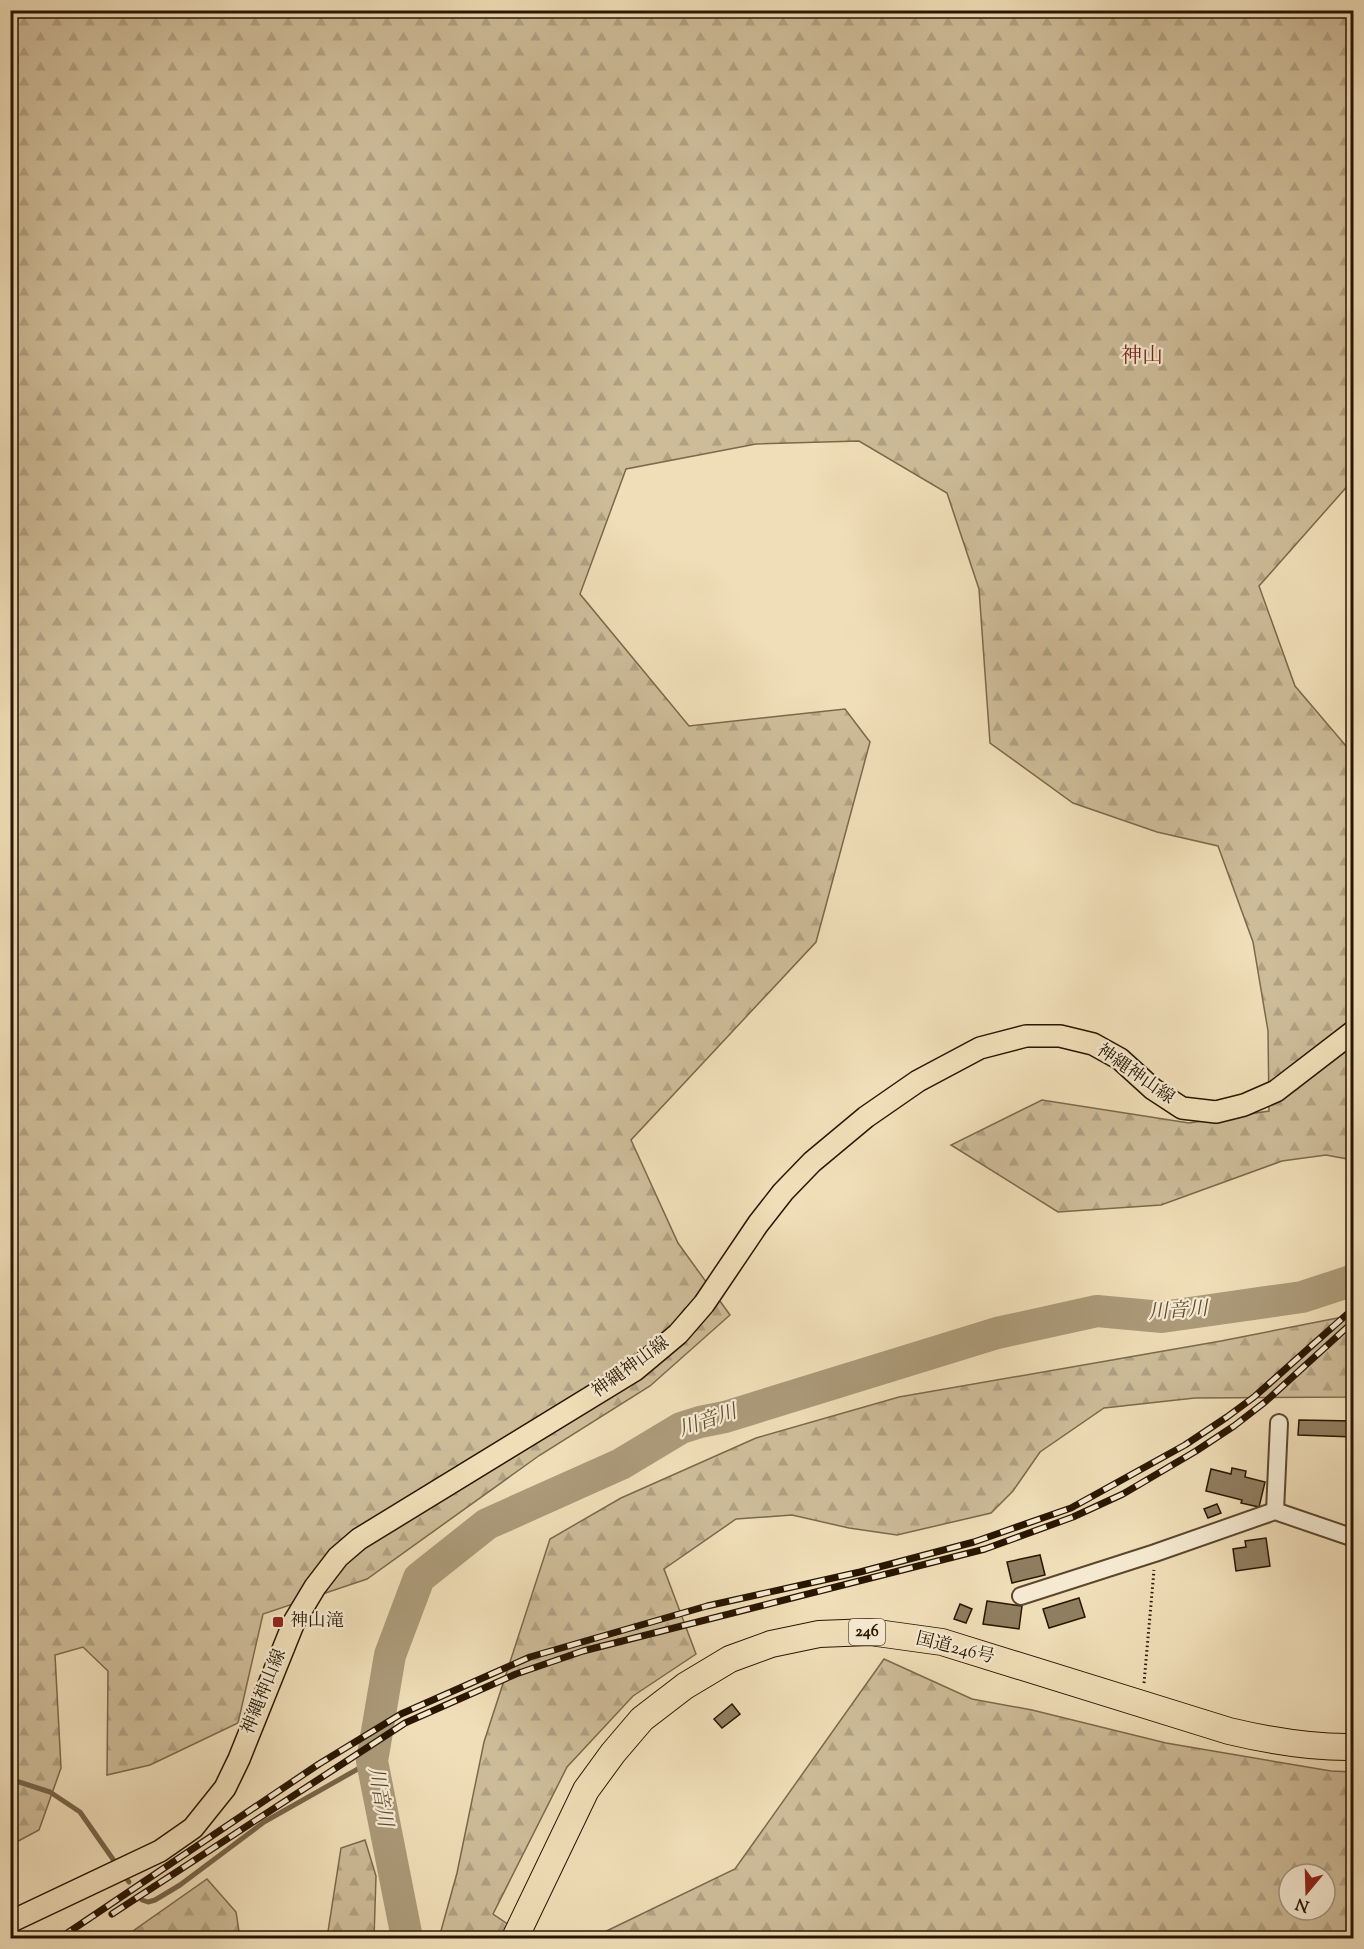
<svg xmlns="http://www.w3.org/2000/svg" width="1364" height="1949" font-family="'Sorts Mill Goudy','Noto Serif JP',serif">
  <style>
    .forest { fill: url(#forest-firs); stroke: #7c684c; stroke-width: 1.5; fill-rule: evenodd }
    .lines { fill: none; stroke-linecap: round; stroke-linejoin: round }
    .stream { stroke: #786549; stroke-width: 5 }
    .river { stroke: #ac9a79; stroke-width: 32 }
    .building { fill: #907e60; stroke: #291500; stroke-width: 1.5 }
    .minor-casing { stroke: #5b472e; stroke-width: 20 }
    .major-casing { stroke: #291500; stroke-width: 24 }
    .highway-casing { stroke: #291500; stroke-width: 28 }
    .path { stroke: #291500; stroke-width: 3; stroke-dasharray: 1.5 3; stroke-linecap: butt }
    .minor { stroke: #f5ead1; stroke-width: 16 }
    .major { stroke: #f0deb8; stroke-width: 21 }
    .highway { stroke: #f0deb8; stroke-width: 26 }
    .rail-casing { stroke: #291500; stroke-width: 7 }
    .rail { stroke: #f5ead1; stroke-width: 4.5; stroke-dasharray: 14; stroke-linecap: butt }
    .poi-dot { fill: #8f2418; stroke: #f5ead1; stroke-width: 2 }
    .labels { text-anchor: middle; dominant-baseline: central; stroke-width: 4.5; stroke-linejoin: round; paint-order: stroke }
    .shield { fill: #f5ead1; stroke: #66553f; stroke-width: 1.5 }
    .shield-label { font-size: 16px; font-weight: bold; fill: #291500 }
    .street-label { font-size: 18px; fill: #291500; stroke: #f5ead1 }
    .poi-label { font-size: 18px; fill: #291500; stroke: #f5ead1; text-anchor: start }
    .water-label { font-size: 20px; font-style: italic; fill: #5d4a30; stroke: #f5ead1 }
    .quarter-label { font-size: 21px; fill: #7a1f14; stroke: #f5ead1 }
  </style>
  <defs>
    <pattern id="forest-firs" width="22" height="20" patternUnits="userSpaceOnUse" patternTransform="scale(1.5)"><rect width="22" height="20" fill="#cebc99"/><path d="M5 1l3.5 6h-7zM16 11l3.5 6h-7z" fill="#b1a182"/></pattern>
  </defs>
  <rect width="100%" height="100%" fill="#f0deb8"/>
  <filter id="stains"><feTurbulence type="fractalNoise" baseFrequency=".00333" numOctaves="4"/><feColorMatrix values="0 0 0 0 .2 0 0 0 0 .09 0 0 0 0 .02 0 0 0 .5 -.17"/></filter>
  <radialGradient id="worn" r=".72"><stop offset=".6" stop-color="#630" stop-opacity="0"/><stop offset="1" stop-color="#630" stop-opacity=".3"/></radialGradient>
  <g class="forest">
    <polygon points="11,11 1353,11 1353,477 1351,482 1259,586 1295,686 1346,746 1353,739 1354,1007 1347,1014 1353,1055 1353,1160 1326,1155 1282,1161 1161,1205 1058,1212 951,1145 1042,1100 1189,1123 1269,1111 1268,1031 1253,942 1218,846 1157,832 1073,803 990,743 979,589 947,493 859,441 756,444 626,469 580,594 689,726 845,709 870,742 816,942 631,1140 678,1243 730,1315 650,1386 540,1455 367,1579 263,1614 238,1723 150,1765 107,1775 108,1671 83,1647 55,1655 61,1768 39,1830 11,1845 10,90 18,61 11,38"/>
    <polygon points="1353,1315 1353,1397 1195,1398 1104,1408 1040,1452 1013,1491 991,1513 897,1535 849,1528 792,1515 736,1519 664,1569 696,1654 633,1696 567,1767 493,1914 528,1938 439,1938 457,1873 484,1742 550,1539 621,1498 756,1438 899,1397 1221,1341"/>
    <path d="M884,1659L972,1699L1032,1710L1166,1743L1331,1771L1353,1772V1938H592L735,1869ZM1289,1874H1325V1910H1289Z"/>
    <polygon points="365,1840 376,1876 374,1938 327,1938 341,1848"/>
    <polygon points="207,1879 236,1912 240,1938 123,1938"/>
  </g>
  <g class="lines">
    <g class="stream">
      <polyline points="10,1779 50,1792 80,1812 117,1865"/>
      <polyline points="122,1873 129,1882"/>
      <polyline points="142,1900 148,1902 155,1900 180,1885 264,1822 372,1761"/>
    </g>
    <polyline class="river" points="407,1938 372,1761 390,1655 419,1578 487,1524 621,1464 681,1428 700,1422 725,1417 997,1333 1097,1311 1162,1317 1302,1297 1354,1280"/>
  </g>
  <g class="building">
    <polygon points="1299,1420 1354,1421 1354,1437 1298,1435"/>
    <polygon points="1232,1468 1246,1471 1245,1477 1265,1482 1259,1507 1241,1503 1242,1500 1206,1491 1211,1469 1231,1474"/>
    <polygon points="1217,1504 1221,1513 1208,1518 1204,1509"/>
    <polygon points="1266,1538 1270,1566 1236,1571 1233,1549 1246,1547 1245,1541"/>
    <polygon points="1040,1555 1045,1575 1012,1583 1007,1562"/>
    <polygon points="1079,1598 1085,1617 1049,1628 1043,1609"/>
    <polygon points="987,1601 1022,1606 1019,1629 983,1624"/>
    <polygon points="960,1604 972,1609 966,1623 954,1619"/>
    <polygon points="732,1704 740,1714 722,1728 714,1719"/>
  </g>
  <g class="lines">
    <g class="minor-casing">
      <g id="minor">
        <polyline points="1275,1511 1279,1423"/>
        <polyline points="1021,1596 1155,1553 1275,1511 1354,1538"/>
      </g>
    </g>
    <g class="major-casing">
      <polyline id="major" points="10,1922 160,1851 193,1828 225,1788 239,1759 294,1622 315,1587 338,1557 359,1539 635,1370 678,1334 704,1304 758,1224 783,1192 812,1162 866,1117 918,1081 980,1048 1026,1036 1060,1036 1093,1044 1120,1059 1153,1089 1182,1108 1216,1112 1244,1105 1276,1091 1354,1031"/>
    </g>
    <g class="highway-casing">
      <path id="highway" d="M515,1938L586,1790L613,1753L642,1719L685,1686L730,1659L771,1644L819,1634L870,1632L942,1642L1229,1731C1271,1741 1311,1748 1354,1747"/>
    </g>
    <polyline class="path" points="1144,1683 1154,1570"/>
    <use href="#minor" class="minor"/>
    <use href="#major" class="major"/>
    <use href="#highway" class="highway"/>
    <g class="rail-casing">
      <g id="rail">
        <polyline points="112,1914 405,1723 516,1674 583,1651 985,1549 1073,1517 1123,1494 1196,1451 1234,1426 1265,1402 1354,1321"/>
        <polyline points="60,1938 319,1764 401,1714 530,1657 707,1606 860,1572 974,1542 1071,1508 1185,1445 1227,1417 1254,1397 1354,1308"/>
      </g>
    </g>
    <use href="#rail" class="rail"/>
  </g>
  <rect class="poi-dot" x="272" y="1616" width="12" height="12" rx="3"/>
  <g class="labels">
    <rect class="shield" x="849" y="1619" width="36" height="26" rx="4.5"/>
    <g class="shield-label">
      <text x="867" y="1632">246</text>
    </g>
    <g class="street-label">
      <text transform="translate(1135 1075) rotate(35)">神縄神山線</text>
      <text transform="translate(631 1368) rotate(-36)">神縄神山線</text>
      <text transform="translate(955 1649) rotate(14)">国道246号</text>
      <text transform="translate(265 1692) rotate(-68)">神縄神山線</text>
    </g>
    <g class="poi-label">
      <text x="290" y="1622">神山滝</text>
    </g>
    <g class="water-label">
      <text transform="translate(1178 1312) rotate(-4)">川音川</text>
      <text transform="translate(708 1422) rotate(-19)">川音川</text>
      <text transform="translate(379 1797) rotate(80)">川音川</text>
    </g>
    <g class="quarter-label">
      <text x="1142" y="357">神山</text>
    </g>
  </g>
  <rect width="1364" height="1949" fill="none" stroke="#f0deb8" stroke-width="36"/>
  <rect x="12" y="12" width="1340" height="1925" fill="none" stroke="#291500" stroke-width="3"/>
  <rect x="18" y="18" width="1328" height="1913" fill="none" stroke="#291500" stroke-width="1.5"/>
  <g transform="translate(1307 1892) rotate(199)"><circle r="28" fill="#f5ead1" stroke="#a3957d" stroke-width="1.5"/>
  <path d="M0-4.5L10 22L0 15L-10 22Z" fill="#8f2418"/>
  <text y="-9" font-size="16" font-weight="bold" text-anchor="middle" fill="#291500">N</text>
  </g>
  <rect width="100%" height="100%" filter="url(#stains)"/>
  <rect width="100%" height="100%" fill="url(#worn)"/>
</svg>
